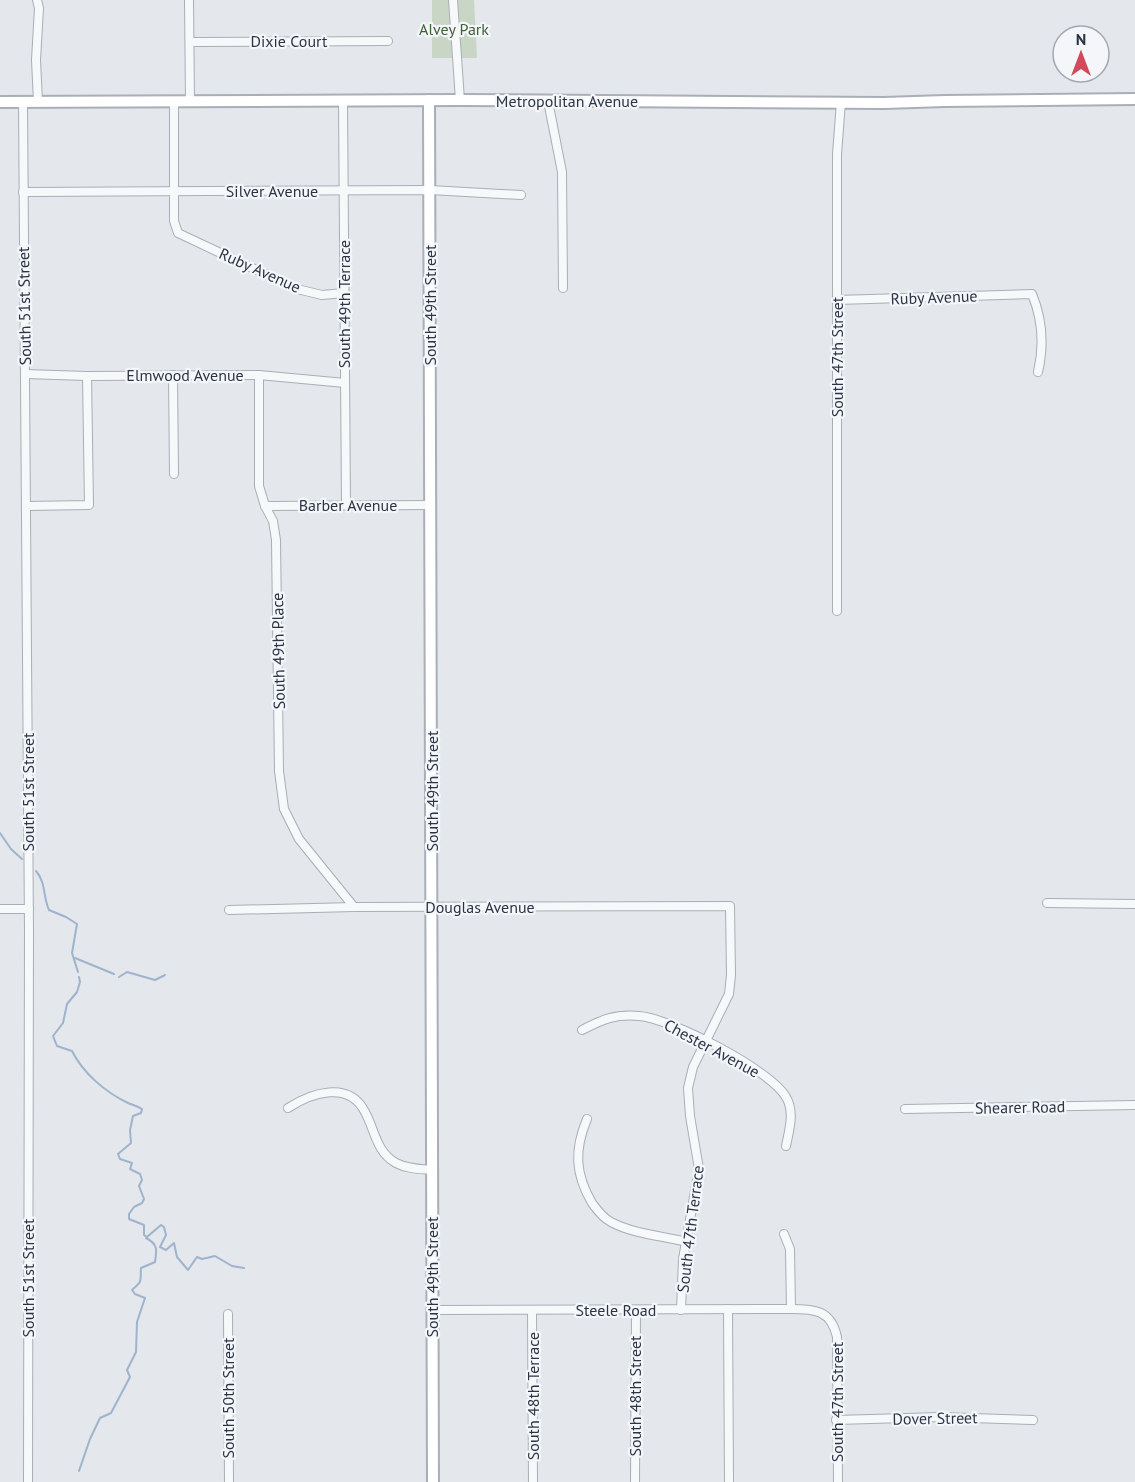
<svg xmlns="http://www.w3.org/2000/svg" width="1135" height="1482" font-family="'PT Sans',sans-serif">
  <style>
    .green { fill: #c9d6c5 }
    .lines { fill: none; stroke-linecap: round; stroke-linejoin: round }
    .stream { stroke: #9fb4cc; stroke-width: 2 }
    .street-casing { stroke: #a9aeb7; stroke-width: 10 }
    .secondary-casing { stroke: #a9aeb7; stroke-width: 14 }
    .street { stroke: #f7f8fa; stroke-width: 8 }
    .secondary { stroke: #fff; stroke-width: 10 }
    .labels { text-anchor: middle; dominant-baseline: central; stroke-width: 4.5; stroke-linejoin: round; paint-order: stroke }
    .park-label { font-size: 16px; fill: #3f6138; stroke: #f4f6f9 }
    .street-label { font-size: 16px; fill: #2b3445; stroke: #f4f6f9 }
  </style>
  <rect width="100%" height="100%" fill="#e4e7ec"/>
  <polygon class="green" points="432,0 474,0 477,58 432,58"/>
  <g class="lines">
    <g class="stream">
      <polyline points="0,833 11,849 22,859"/>
      <path d="M36,871C46,882 43,897 49,910L66,917L77,924L72,953L78,972"/>
      <polyline points="75,958 114,974"/>
      <path d="M79,977L80,982L77,992L67,1004L63,1023L53,1036L57,1046L72,1051C83,1073 105,1092 128,1103C133,1105 137,1106 142,1109L141,1113L133,1116L130,1130L131,1143L118,1154L120,1159L132,1163L130,1169L140,1174L142,1180L139,1186L144,1199L142,1203L134,1207L129,1214V1219L144,1225V1235L147,1237L161,1225L164,1227L166,1235L160,1247L166,1250L174,1243L177,1257L188,1270L197,1257L202,1259L215,1256L232,1266L244,1268"/>
      <polyline points="119,977 127,972 155,980 165,975"/>
      <path d="M79,1471L90,1439L100,1418L111,1413L130,1377L127,1370L136,1352L137,1322L145,1298L135,1294L132,1290C143,1280 140,1283 141,1268L155,1262C157,1250 158,1244 146,1238"/>
    </g>
    <g class="street-casing">
      <g id="street">
        <polyline points="37,0 39,8 36,60 38,102"/>
        <polyline points="189,0 190,101"/>
        <polyline points="453,0 460,100"/>
        <polyline points="190,42 388,41"/>
        <polyline points="548,101 562,172 563,288"/>
        <polyline points="23,102 29,930 28,1482"/>
        <polyline points="343,102 346,505"/>
        <polyline points="174,103 174,221 178,233 297,289 322,295 344,293"/>
        <polyline points="23,192 430,190 521,195"/>
        <path d="M837,300L1032,294C1042,318 1044,346 1038,372"/>
        <polyline points="25,374 87,376 259,375 345,383"/>
        <polyline points="173,375 174,474"/>
        <polyline points="259,375 259,486 265,506 273,521 276,540 279,771 284,809 299,839 354,907"/>
        <polyline points="27,506 89,505 87,376"/>
        <polyline points="265,506 431,505"/>
        <polyline points="837,611 837,154 841,102"/>
        <polyline points="1047,903 1135,904"/>
        <polyline points="0,909 29,909"/>
        <polyline points="229,910 354,907 730,906 731,975 729,994 693,1067 688,1088 690,1116 699,1169 683,1259 681,1310"/>
        <path d="M582,1030C603,1019 615,1014 639,1016C670,1018 771,1070 786,1097C795,1112 789,1131 786,1146"/>
        <path d="M288,1108C311,1093 349,1080 365,1112C375,1130 376,1152 396,1163C407,1169 420,1169 432,1170"/>
        <polyline points="905,1109 1135,1105"/>
        <path d="M587,1119C574,1150 575,1174 592,1203C597,1210 603,1218 611,1222C633,1234 663,1236 687,1242"/>
        <polyline points="784,1234 790,1249 791,1309"/>
        <polyline points="728,1309 729,1482"/>
        <path d="M432,1310L791,1309C815,1309 831,1310 837,1337L838,1482"/>
        <polyline points="532,1310 533,1482"/>
        <polyline points="228,1314 229,1482"/>
        <polyline points="836,1420 941,1417 1033,1420"/>
        <polyline points="635,1482 636,1310"/>
      </g>
    </g>
    <g class="secondary-casing">
      <g id="secondary">
        <polyline points="429,100 433,1482"/>
        <polyline points="0,102 460,100 884,103 945,101 1135,99"/>
      </g>
    </g>
    <use href="#street" class="street"/>
    <use href="#secondary" class="secondary"/>
  </g>
  <g class="labels">
    <g class="park-label">
      <text x="454" y="29">Alvey Park</text>
    </g>
    <g class="street-label">
      <text x="289" y="41">Dixie Court</text>
      <text x="567" y="101">Metropolitan Avenue</text>
      <text x="272" y="191">Silver Avenue</text>
      <text transform="translate(260 270) rotate(24)">Ruby Avenue</text>
      <text transform="translate(934 297) rotate(-2)">Ruby Avenue</text>
      <text transform="translate(344 304) rotate(-90)">South 49th Terrace</text>
      <text transform="translate(430 305) rotate(-90)">South 49th Street</text>
      <text transform="translate(24 306) rotate(-91)">South 51st Street</text>
      <text transform="translate(837 357) rotate(-90)">South 47th Street</text>
      <text x="185" y="375">Elmwood Avenue</text>
      <text x="348" y="505">Barber Avenue</text>
      <text transform="translate(278 651) rotate(-91)">South 49th Place</text>
      <text transform="translate(432 791) rotate(-90)">South 49th Street</text>
      <text transform="translate(28 792) rotate(-90)">South 51st Street</text>
      <text x="480" y="907">Douglas Avenue</text>
      <text transform="translate(712 1048) rotate(28)">Chester Avenue</text>
      <text transform="translate(1020 1107) rotate(-1)">Shearer Road</text>
      <text transform="translate(690 1229) rotate(-83)">South 47th Terrace</text>
      <text transform="translate(432 1277) rotate(-90)">South 49th Street</text>
      <text transform="translate(28 1278) rotate(-90)">South 51st Street</text>
      <text x="616" y="1310">Steele Road</text>
      <text transform="translate(533 1396) rotate(-90)">South 48th Terrace</text>
      <text transform="translate(635 1396) rotate(-90)">South 48th Street</text>
      <text transform="translate(228 1398) rotate(-90)">South 50th Street</text>
      <text transform="translate(837 1402) rotate(-90)">South 47th Street</text>
      <text transform="translate(935 1418) rotate(-1)">Dover Street</text>
    </g>
  </g>
  <g transform="translate(1081 54)"><circle r="28" fill="#f4f6f9" stroke="#a4a8b1" stroke-width="1.5"/>
  <path d="M0-4.5L10 22L0 15L-10 22Z" fill="#d1495b"/>
  <text y="-9" font-size="16" font-weight="bold" text-anchor="middle" fill="#2b3445">N</text>
  </g>
</svg>
